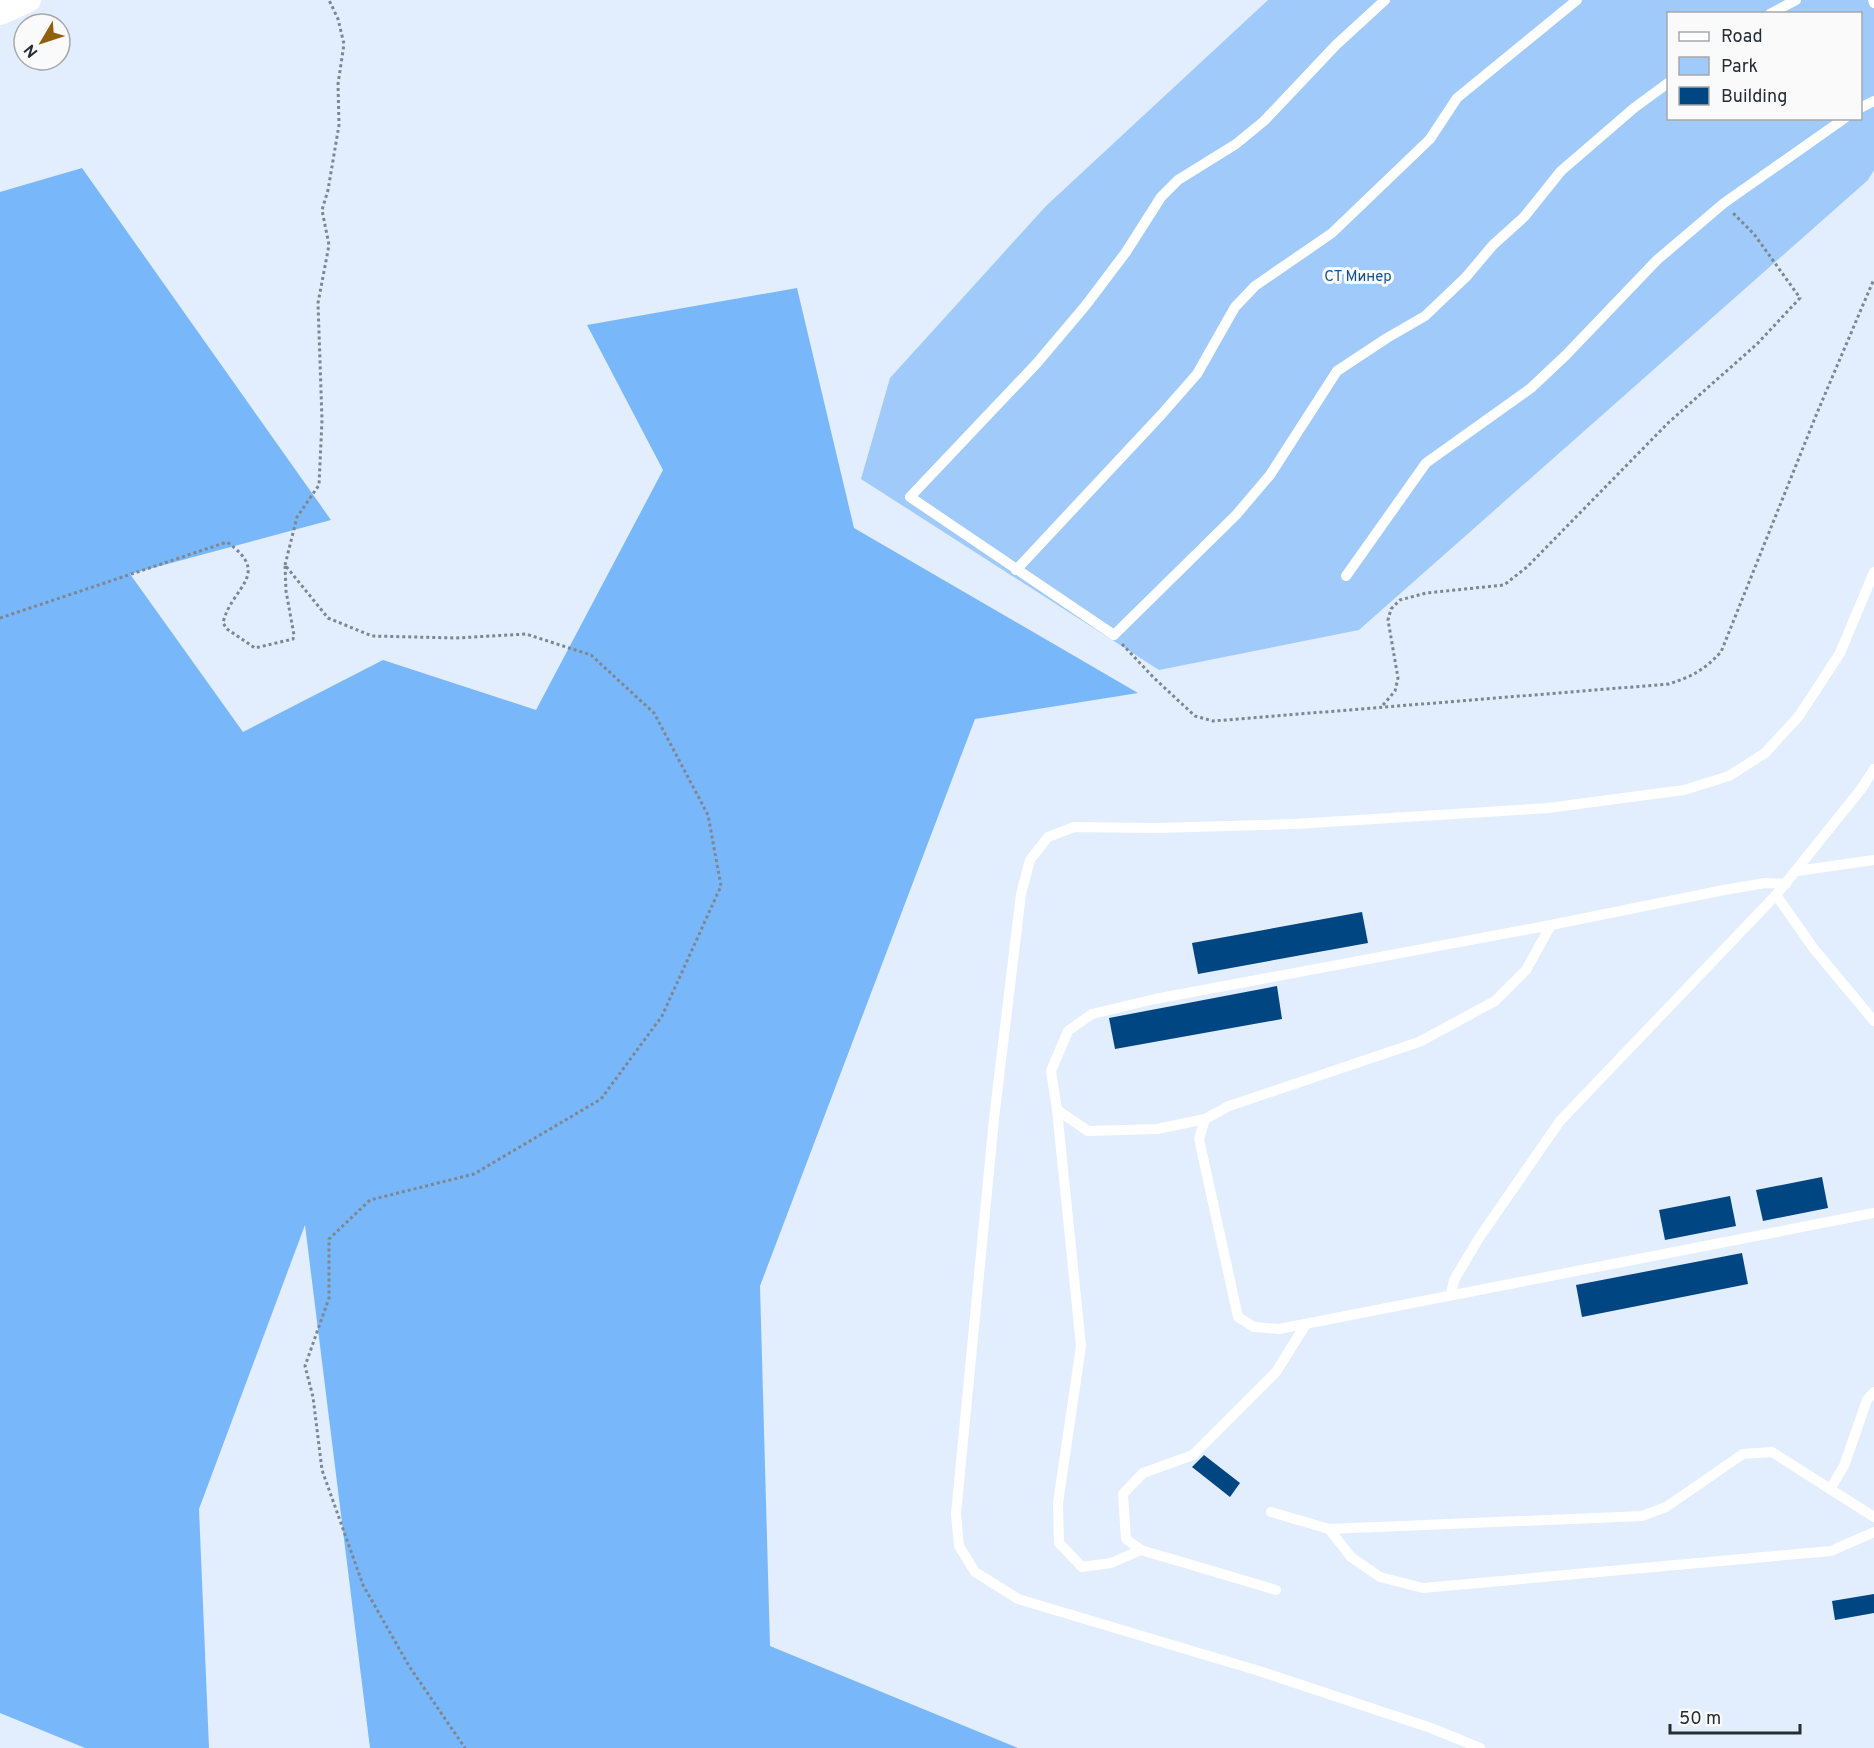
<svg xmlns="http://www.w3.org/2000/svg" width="1874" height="1748" font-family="Overpass,sans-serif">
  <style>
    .green { fill: #9fcafa; fill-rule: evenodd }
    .forest { fill: #79b7fb }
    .building { fill: #004682 }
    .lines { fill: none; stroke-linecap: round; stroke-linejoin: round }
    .path { stroke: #7d8792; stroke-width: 3; stroke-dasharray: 3 3; stroke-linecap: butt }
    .service { stroke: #fff; stroke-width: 10 }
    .tertiary { stroke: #fff; stroke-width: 24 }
    .labels { text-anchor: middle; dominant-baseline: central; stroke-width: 6; stroke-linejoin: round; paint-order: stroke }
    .park-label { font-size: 15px; fill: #125390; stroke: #fafafa }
  </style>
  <rect width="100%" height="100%" fill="#e2eefd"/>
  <path class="green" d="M1268,0H1874V170L1868,180L1359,630L1159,670L861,479L890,378L1046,206ZM1668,14H1860V118H1668Z"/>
  <polygon class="forest" points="82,168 331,520 130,574 243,732 383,660 536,710 663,470 587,325 797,288 854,528 1138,693 975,719 760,1286 770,1646 1018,1748 370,1748 305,1225 199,1509 209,1748 85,1748 0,1713 0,192"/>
  <g class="building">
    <polygon points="1362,912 1368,943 1198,974 1192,943"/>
    <polygon points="1277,986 1282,1019 1115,1049 1109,1018"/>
    <polygon points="1822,1177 1828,1208 1763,1221 1756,1190"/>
    <polygon points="1730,1196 1736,1226 1665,1240 1659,1210"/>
    <polygon points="1742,1253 1748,1284 1582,1317 1576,1285"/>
    <polygon points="1204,1455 1240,1483 1230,1497 1192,1467"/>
    <polygon points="1874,1594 1874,1613 1835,1620 1832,1601"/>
  </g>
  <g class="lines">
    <g class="path">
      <polyline points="285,565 297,517 319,485 322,420 318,303 329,245 322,210 328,190 339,125 338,84 344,44 338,19 329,0"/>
      <path d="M0,618L227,542C273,575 231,587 223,623L227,629L255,648L293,639L294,635L286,591L285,565L328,618L372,636L456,638L526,634L591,655L654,713L708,815L721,886L662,1016L601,1099L474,1174L370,1200L329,1239V1298L305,1366L313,1397L322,1470L363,1585L409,1666L465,1748"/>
      <path d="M1122,644L1154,678L1195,716L1213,721L1669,684C1693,676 1704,670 1721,652L1817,413L1874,279"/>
      <polyline points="1383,705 1395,691 1398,678 1388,620 1391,609 1400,600 1426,593 1504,585 1527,567 1669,422 1757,344 1800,298 1754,234 1733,213"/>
    </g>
    <g class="service">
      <polyline points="1385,0 1336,45 1264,121 1236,144 1178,180 1161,197 1126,252 1086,305 1037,363 910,497 1114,635 1236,515 1270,475 1337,371 1387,338 1425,316 1466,277 1493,245 1524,217 1561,171 1634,108 1668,83"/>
      <polyline points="1873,0 1874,3"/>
      <polyline points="1770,14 1796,0"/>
      <polyline points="1860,108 1874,101"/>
      <polyline points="1016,570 1161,415 1197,374 1235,307 1255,286 1332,233 1430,139 1457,98 1577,0"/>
      <polyline points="1346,576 1426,463 1531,388 1566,355 1657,260 1724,203 1845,118"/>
      <polyline points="1797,871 1874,860"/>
      <polyline points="1776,895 1814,949 1874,1021"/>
      <polyline points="1551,925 1526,970 1495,1001 1419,1042 1229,1106 1205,1119 1199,1139 1238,1317 1254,1327 1279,1329 1874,1213"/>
      <polyline points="1057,1110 1081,1346 1058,1503 1059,1543 1082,1567 1111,1563 1141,1550"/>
      <polyline points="1205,1119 1157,1129 1088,1131 1057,1110 1051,1071 1068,1031 1092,1014 1155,999 1551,925 1724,890 1765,883 1786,884"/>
      <polyline points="1451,1294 1454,1280 1479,1238 1560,1121 1776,895 1862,788 1874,769"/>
      <polyline points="1830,1489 1844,1466 1867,1400 1874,1392"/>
      <polyline points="1271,1512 1329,1529 1351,1557 1380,1577 1423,1588 1831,1551 1874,1532"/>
      <polyline points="1329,1529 1642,1516 1666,1507 1743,1454 1772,1452 1874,1517"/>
      <polyline points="1276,1590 1141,1550 1126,1539 1123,1494 1143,1473 1193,1455 1276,1372 1306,1324"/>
      <polyline points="1480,1748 1431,1728 1256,1670 1018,1599 975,1572 959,1546 956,1514 994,1119 1021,894 1030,860 1048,837 1074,827 1157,828 1295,824 1548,808 1684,790 1729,776 1765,753 1799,716 1840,653 1874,572"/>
    </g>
    <polyline class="tertiary" points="0,13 29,0"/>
  </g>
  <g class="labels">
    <g class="park-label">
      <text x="1358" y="277">СТ Минер</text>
    </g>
  </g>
  <rect x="1667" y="12" width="195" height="108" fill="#fafafa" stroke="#a5a8ab" stroke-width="1.5"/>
  <rect x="1679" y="32" width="30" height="9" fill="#ffffff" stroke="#a5a8ab" stroke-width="1.5"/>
  <text x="1721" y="42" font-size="18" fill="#252c35">Road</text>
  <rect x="1679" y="57" width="30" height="18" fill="#9fcafa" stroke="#a5a8ab" stroke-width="1.5"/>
  <text x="1721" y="72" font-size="18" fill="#252c35">Park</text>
  <rect x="1679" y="87" width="30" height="18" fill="#004682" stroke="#a5a8ab" stroke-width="1.5"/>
  <text x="1721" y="102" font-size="18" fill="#252c35">Building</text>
  <g transform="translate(42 42) rotate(231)"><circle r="28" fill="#fafafa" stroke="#a5a8ab" stroke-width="1.5"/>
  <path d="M0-4.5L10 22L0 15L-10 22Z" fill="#915f0e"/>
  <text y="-9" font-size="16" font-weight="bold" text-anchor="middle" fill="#252c35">N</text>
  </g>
  <path d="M1670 1724v9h130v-9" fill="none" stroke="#252c35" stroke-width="3"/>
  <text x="1679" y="1724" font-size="18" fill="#252c35" stroke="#fafafa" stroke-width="4.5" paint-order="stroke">50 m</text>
</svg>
